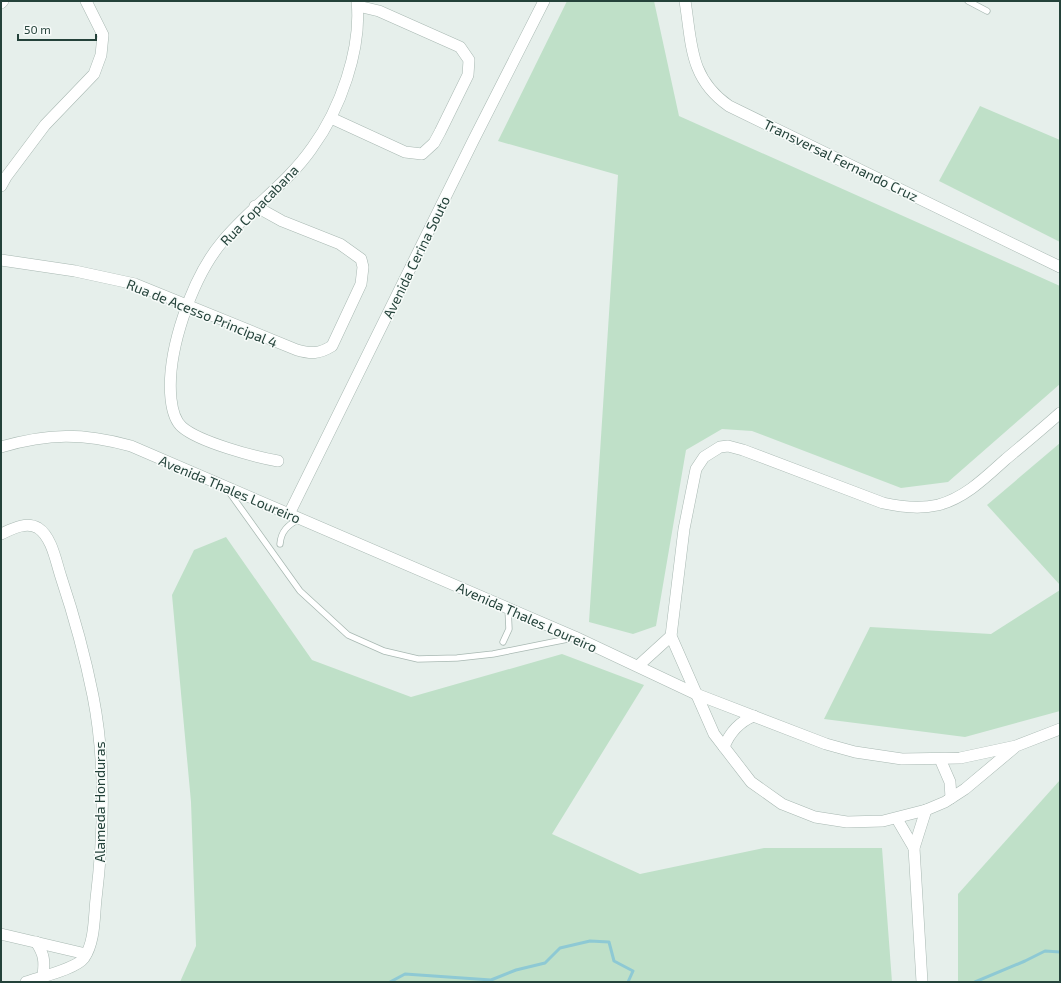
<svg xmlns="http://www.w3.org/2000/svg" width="1061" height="983" font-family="'Exo 2',sans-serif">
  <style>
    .green { fill: #bfe0c8 }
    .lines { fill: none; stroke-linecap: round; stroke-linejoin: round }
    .stream { stroke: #8ec9d4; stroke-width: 3 }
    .service-casing { stroke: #a8b8b2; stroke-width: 7 }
    .minor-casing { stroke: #a8b8b2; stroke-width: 12 }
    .service { stroke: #fff; stroke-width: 5.5 }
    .minor { stroke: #fff; stroke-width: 11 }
    .labels { text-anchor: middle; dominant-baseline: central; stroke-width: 3; stroke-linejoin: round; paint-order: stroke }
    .street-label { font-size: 14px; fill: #24423a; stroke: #f7fbf9 }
  </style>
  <rect width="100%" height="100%" fill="#e6efeb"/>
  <g class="green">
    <polygon points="567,1 654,1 679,116 1060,286 1060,384 948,482 901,488 752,431 722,429 686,450 656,626 633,634 589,622 618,175 498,141"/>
    <polygon points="980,106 1060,140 1060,242 939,181"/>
    <polygon points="1060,443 1060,585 987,505"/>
    <polygon points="226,537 312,660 411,697 562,654 644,685 552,834 640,874 764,848 882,848 892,982 180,982 196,946 191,802 172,595 194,550"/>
    <polygon points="1060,590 1060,711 965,737 824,719 870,627 991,634"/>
    <polygon points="1060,780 1060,982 958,982 958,894"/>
  </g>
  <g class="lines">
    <g class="stream">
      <polyline points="390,982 405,974 491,980 516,970 545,963 560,948 590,941 609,942 614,961 633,971 628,982"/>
      <polyline points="975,982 1025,961 1045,951 1060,952"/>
    </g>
    <g class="service-casing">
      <g id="service">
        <polyline points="968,1 987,11"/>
        <polyline points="227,489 300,591 348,635 384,651 418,659 457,658 493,654 573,638"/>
        <path d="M280,544C281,531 288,525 299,519"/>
        <polyline points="503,642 509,629 508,608"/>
      </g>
    </g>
    <g class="minor-casing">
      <g id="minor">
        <path d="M685,1C692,44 689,78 729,106L1060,267"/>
        <polyline points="1,3 3,1"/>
        <polyline points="331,118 405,152 422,154 434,143 440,132 468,75 469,60 460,47 379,11 358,6"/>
        <polyline points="1,186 6,177 45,125 94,74 101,55 103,35 86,1"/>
        <path d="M1,260L75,271L135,284L297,350C311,354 319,354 332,346L361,284L363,267L361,259L340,244L282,221L255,206"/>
        <path d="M1,447C49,433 82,433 131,446L575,637L696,694L826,744L855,752L902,759L960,758L1016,746L1060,729"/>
        <path d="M278,461C255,457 199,442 182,427C174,420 172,408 171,399C166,352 192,278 222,242C250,208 287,184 312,148C340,110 362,49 357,1"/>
        <polyline points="289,514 473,141 544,1"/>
        <path d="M1,534C12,529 26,521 38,528C52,537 56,562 61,577C74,616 85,656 93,696C106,762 104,833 96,899C94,917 95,942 84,958C76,969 40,977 26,982"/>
        <polyline points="638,666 671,636"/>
        <path d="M724,747C730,732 739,722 754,716"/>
        <path d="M1014,748L965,789L945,802L926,810L883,821L847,822L815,817L782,804L751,782L714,734L671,636L684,529L696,469L704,457L720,447L728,446L743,450L883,503C901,507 920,509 938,505C965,498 986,477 1006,459C1024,444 1042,429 1060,413"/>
        <polyline points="940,759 950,782 951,798"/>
        <polyline points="897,819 914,848"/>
        <polyline points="1,934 86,954"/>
        <path d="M36,942C44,954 45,961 43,975"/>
        <polyline points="922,982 914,848 926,810"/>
      </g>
    </g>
    <use href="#service" class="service"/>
    <use href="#minor" class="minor"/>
  </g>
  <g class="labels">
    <g class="street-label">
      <text transform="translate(841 160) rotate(26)">Transversal Fernando Cruz</text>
      <text transform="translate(259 205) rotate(-46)">Rua Copacabana</text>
      <text transform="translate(416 257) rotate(-64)">Avenida Cerina Souto</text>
      <text transform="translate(202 313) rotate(22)">Rua de Acesso Principal 4</text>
      <text transform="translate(230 489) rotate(23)">Avenida Thales Loureiro</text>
      <text transform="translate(527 617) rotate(24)">Avenida Thales Loureiro</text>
      <text transform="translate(99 802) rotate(-90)">Alameda Honduras</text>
    </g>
  </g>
  <rect width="1061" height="983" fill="none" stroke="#24423a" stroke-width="4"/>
  <path d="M18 34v6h78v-6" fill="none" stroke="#24423a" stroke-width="2"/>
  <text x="24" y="34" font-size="12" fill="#24423a" stroke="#f7fbf9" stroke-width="3" paint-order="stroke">50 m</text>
</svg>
